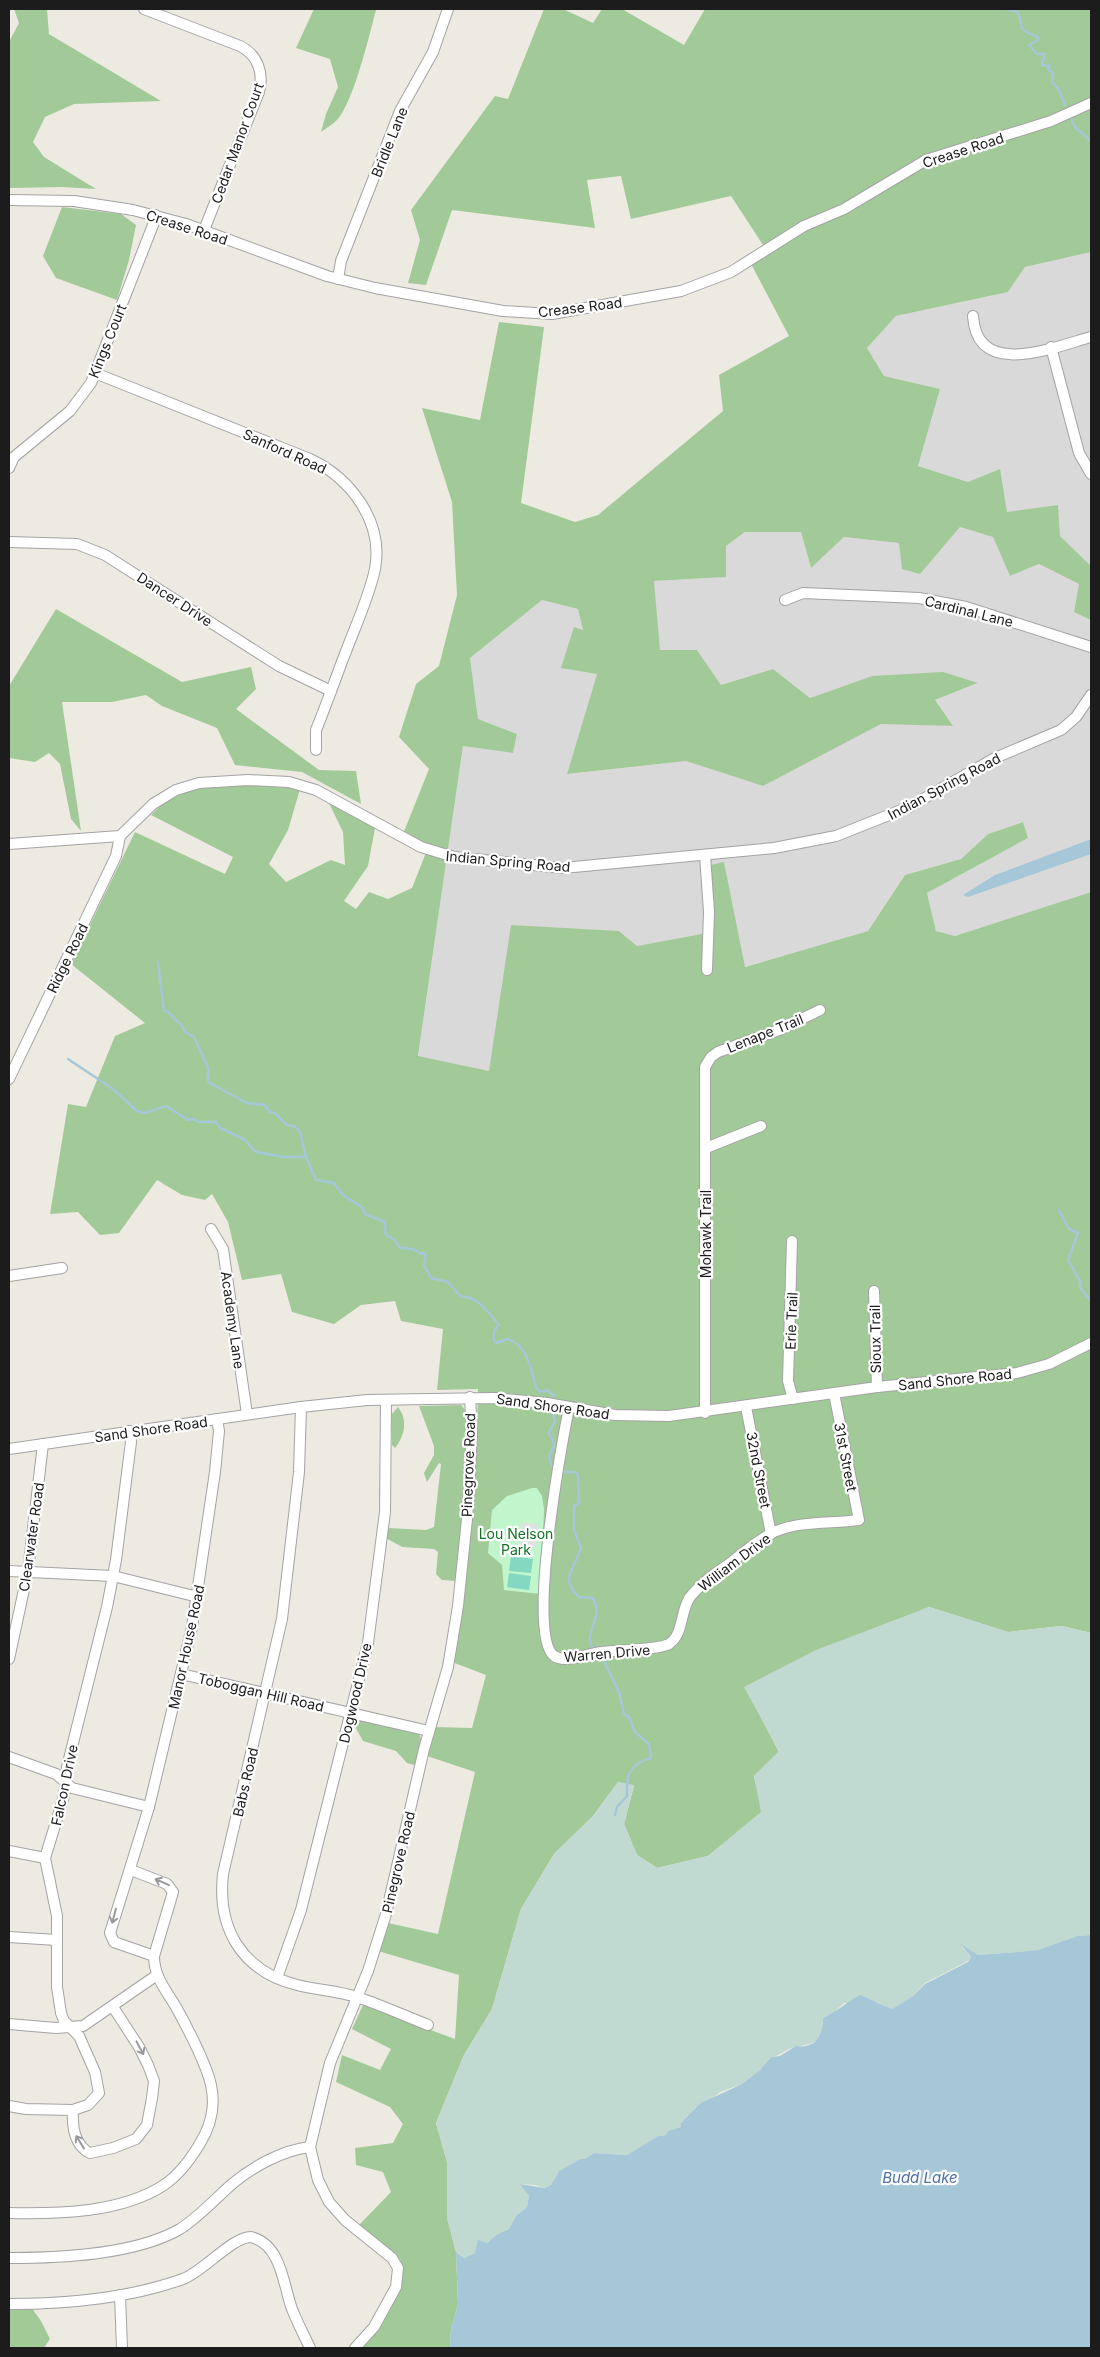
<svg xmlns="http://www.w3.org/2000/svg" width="1100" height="2357" font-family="Inter,sans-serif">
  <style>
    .residential { fill: #dad9d9 }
    .forest { fill: #a2ca99 }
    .wetland { fill: #c0dad1 }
    .park { fill: #c1f5cb }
    .pitch { fill: #84d7c1 }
    .parking { fill: #e0e0e0 }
    .water { fill: #a5c7d8 }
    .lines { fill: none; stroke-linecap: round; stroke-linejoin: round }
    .stream { stroke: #a5c7d8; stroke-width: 2.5 }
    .minor-casing { stroke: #a3a3a3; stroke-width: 12 }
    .minor { stroke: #fff; stroke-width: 10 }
    .oneway { stroke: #999 }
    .labels { text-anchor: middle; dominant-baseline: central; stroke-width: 4.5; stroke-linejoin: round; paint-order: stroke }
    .street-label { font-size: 14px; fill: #1c1c1c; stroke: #fff }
    .park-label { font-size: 14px; fill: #127225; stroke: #fff }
    .water-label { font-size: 15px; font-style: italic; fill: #4f71a5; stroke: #fff }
  </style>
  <rect width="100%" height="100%" fill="#edeae2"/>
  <g class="residential">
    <polygon points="1091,252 1091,566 1060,536 1007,512 968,482 918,466 940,389 884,376 867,348 896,316 1008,292 1025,267"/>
    <polygon points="960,527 993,537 1010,576 1039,564 1080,584 1074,611 1091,620 1091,892 955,936 936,931 927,893 1028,838 1023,822 988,834 961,859 905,875 868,931 744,967 724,863 701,867 712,932 637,946 619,931 489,1071 418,1057 463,746 513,753 517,734 478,719 470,658 542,600 578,609 584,630 574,627 597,674 567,774 686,761 763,786 881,723 952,726 935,700 977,684 872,676 810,698 773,669 721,685 697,650 659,650 654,581 726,577 726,546 745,532 801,532 811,568 844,537 900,543 920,573"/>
  </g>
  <g class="forest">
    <polygon points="14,9 47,9 49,34 161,101 74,104 45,117 33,142 44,157 96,189 62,187 9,188 9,42 19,23"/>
    <path d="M314,9L376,10C369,36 354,101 337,120C332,125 326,128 321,132L326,114L338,87L330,59L296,48Z"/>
    <path d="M544,9H563L593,23L602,9H622L684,45L705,9H1091V252L1025,267L1008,292L896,316L867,348L884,376L940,389L918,466L968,482L1000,469L1007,512L1058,505L1060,536L1091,566V620L1074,612L1079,584L1039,564L1010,576L993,537L960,527L920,574L902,569L899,543L844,537L811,568L801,532H745L726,546V577L654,581L660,650H697L721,685L773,669L810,698L872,676L943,672L978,683L935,700L953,726L881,724L763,786L686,761L567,774L597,674L561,668L574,627L583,630L578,609L542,600L470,658L478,719L517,734L513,753L463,746L418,1056L489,1071L511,925L619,931L637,946L712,932L701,867L724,862L745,967L868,931L905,875L961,859L988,834L1023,822L1028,838L927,893L936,931L955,936L1091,892V1633L1062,1626L1008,1632L929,1607L745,1687L779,1752L754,1776L762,1812L708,1856L657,1868L637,1855L624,1824L634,1786L618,1782L593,1816L554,1854L521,1909L492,2009L464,2055L436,2123L447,2162V2218L456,2252L458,2304L451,2330L450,2348H362L371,2338L398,2291C403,2279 405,2271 400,2259L359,2225L391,2192L383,2172L356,2165L355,2148L393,2143L403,2124L390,2107L336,2082L342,2055L380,2070L391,2049L352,2029L363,2005L455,2039L459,1975L378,1951L388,1923L438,1934L475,1772L427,1756L435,1727L472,1728L486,1675L452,1662C467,1571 477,1481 478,1389L437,1390L443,1329L401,1321L395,1301L361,1305L334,1324L292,1312L281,1274L242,1280L228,1222L212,1194L205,1200L182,1195L157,1180L119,1233L100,1235L78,1212L50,1214L68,1104L86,1107L115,1036L145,1023L71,964L135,832L225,874L233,857L151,815C188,775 251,785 300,789L288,830L269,864L286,882L331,860L345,865L343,832L328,801L375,828L368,866L344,901L356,909L369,892L388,899L412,888L427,850L403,834L429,769L399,737L416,684L439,666L457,595L452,502L422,408L480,420L499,322L544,327L521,503L575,522L598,515L723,411L719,375L789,336L749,260L765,248L731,196L631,219L621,176L587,180L595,228L452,210L426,285L408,283L420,240L411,210L495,96L508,99Z"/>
    <polygon points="62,207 121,214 136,225 129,260 117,300 56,278 43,256"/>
    <polygon points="56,609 182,682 251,667 256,689 236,709 319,770 356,771 361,804 302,772 235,765 217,728 162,706 146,695 112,702 62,702 81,831 71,819 60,764 49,753 35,762 9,758 9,686"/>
    <polygon points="461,1405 467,1412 469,1436 457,1581 442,1580 436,1574 438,1552 434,1549 402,1547 386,1538 388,1528 426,1530 434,1527 441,1464 439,1463 427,1482 424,1473 434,1455 434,1446 419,1406"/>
    <path d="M398,1407C408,1420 405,1435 395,1448L392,1445V1414Z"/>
    <path d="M353,1718L416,1731C426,1739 420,1755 418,1766L407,1763L396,1751L363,1741L352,1721Z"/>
    <polygon points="9,2307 31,2307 41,2321 50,2339 44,2348 9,2347"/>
  </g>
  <path class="wetland" d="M929,1607L1008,1632L1062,1626L1091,1633V1935L1077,1936L1038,1950L1006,1953L978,1955L962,1946L971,1957L968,1961L925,1983L913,1996L892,2009L877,2002L844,2003L833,2013L823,2018C822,2048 811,2042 789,2049C782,2052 779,2056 771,2057L760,2070L742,2084L720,2092L680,2124L681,2127L668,2131L666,2135L658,2136L627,2155L594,2153L585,2159H580L559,2171L551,2185L543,2188L535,2185L521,2184L529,2196L527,2207L516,2216L509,2229L496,2235L475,2253L464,2258L456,2252L447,2218V2162L436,2123L464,2055L492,2009L521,1909L554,1854L593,1816L618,1782L634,1785L624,1824L637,1855L657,1868L708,1856L761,1812L754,1776L779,1751L744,1687L816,1650Z"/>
  <polygon class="park" points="532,1488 537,1488 542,1496 544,1509 541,1594 504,1590 502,1565 488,1553 492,1510 507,1496"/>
  <g class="pitch">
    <polygon points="511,1556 533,1559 531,1573 509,1571"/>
    <polygon points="509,1573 531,1576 529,1590 507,1587"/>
  </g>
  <polygon class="parking" points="522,1523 538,1524 538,1531 543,1532 543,1539 537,1540 536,1547 519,1546"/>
  <g class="water">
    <polygon points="1091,839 1091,854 968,897 963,895 995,875"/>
    <path d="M1091,1935V2348H450L451,2330L458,2304L456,2252L464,2258L475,2253L478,2240L487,2243L496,2235L509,2229L516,2216L527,2207L529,2196L520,2184L544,2188L551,2185L559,2171L580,2159H585L594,2153L627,2155L658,2136L666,2135L668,2131L681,2127L680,2124L701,2103L742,2084L760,2070L771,2057L780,2056L796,2046C816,2049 823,2035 823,2018C836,2012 847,2002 860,1995L892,2009L913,1996L925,1984L968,1962L971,1957L961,1944L978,1955L1006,1953L1038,1950L1077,1936Z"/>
  </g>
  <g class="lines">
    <g class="stream">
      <path d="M1006,9L1017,12C1027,29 1012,27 1038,37V40L1029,45L1037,54H1045L1042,65L1050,66L1048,69L1053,73L1052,82L1059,90L1065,105"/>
      <polyline points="1072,120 1075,127 1091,141"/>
      <polyline points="158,962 164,1011 168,1012 182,1026 185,1032 194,1037 208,1068 208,1082 247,1103 265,1105 270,1112 275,1113 287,1125 294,1126 300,1132 306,1157"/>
      <path d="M68,1059L113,1089L137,1111L145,1113L166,1106L188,1120L193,1119L199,1122H216L220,1128L244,1139L256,1152L284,1157H306L316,1180L334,1183L343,1195L362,1207L365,1214L385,1222L386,1235L394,1239L400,1248L413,1249L422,1254L423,1252L426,1255L424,1265L431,1278L448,1282L460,1296C479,1297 488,1312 499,1325L494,1331V1341L497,1343L507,1339C527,1344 531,1369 536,1387L540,1392L547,1390L554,1396"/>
      <polyline points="1059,1210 1069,1229 1078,1233 1068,1260 1080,1281 1081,1289 1091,1301"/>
      <path d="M552,1412L555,1421L549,1433L555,1446C548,1453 548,1459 553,1468"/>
      <path d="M563,1472H575L578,1475L579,1503L574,1506V1530L581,1547C576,1568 558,1578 579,1597L593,1598C605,1618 582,1633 593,1649L600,1647"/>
      <path d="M603,1659L619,1692L624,1714L629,1717L635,1732L649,1744L651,1758C629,1764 626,1776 627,1796L617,1807L615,1815"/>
    </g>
    <g class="minor-casing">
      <g id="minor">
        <path d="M144,9L240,46C258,55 264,73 259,92L204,230"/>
        <polyline points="9,200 74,201 133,210 186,224 327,276 375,288 503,311 552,314 681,291 731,272 804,226 844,209 926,160 1051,121 1091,103"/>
        <polyline points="338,279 341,261 400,111 433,52 448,9"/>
        <path d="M973,316C977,380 1054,347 1091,337"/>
        <polyline points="1051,347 1079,453 1091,474"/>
        <path d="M95,373L310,459C350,478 384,521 375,569C370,593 359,618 350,641C338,671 328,701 316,730V750"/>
        <polyline points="9,468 14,457 70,411 91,383 153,225 155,215"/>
        <polyline points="9,542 77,544 105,555 279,666 331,691"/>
        <polyline points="785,600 803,593 919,598 966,607 1091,647"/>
        <polyline points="9,844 120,836 153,804 176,790 199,783 248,780 289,782 316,790 421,847 454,857 563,868 774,848 836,836 909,807 995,758 1061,730 1076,717 1091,695"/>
        <polyline points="705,855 709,912 707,970"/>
        <polyline points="9,1079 116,856 120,836"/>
        <polyline points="706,1148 761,1126"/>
        <polyline points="211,1229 223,1249 247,1414"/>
        <polyline points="792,1241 788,1381 793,1399"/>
        <polyline points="9,1276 62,1268"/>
        <polyline points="874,1291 877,1387"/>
        <path d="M301,1407L299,1472L282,1619L223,1874C217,1929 242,1971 297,1985C317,1990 338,1991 357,1997C381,2005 405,2016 428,2025"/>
        <path d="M569,1407C562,1443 526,1636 554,1656C566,1664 588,1653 602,1652C616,1650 658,1650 669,1644C684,1634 680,1611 690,1597C701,1583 716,1573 730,1563C743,1553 756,1542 770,1534C796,1520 831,1524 859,1520L834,1393"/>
        <polyline points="746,1407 771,1534"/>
        <polyline points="705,1413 705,1067 711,1057 718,1052 779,1030 820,1010"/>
        <polyline points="9,1449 301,1407 367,1400 493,1398 547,1403 615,1415 669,1416 877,1387 1017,1373 1049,1364 1091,1343"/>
        <polyline points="9,1571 113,1576 198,1597"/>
        <polyline points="9,1659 28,1571 43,1444"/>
        <polyline points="181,1674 429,1731"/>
        <polyline points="9,1757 56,1774 72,1788 149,1807"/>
        <polyline points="9,1851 45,1858"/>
        <polyline points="9,1937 57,1940"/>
        <polyline points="154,1956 114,1942 110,1933 149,1807 192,1627 215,1472 219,1431 217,1419"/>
        <polyline points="277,1978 301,1910 368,1643 385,1512 386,1400"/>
        <polyline points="9,2024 56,2028 83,2026 157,1975"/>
        <polyline points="9,2106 26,2109 73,2110 88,2105 99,2093 95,2072 79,2036 64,2021 61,2013 57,1987 57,1916 45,1858 64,1796 67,1767 107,1607 116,1560 131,1442 129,1431"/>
        <path d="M73,2110C72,2126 74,2145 90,2153L113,2148L136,2139L147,2125L152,2098L154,2081L148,2065L139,2047L113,2007"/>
        <path d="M9,2213C59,2214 121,2213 164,2185C179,2175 190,2160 199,2145C215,2120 217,2096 206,2069C198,2048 187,2027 176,2007C166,1990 154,1977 154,1956L173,1892L167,1884L131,1870"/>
        <path d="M9,2258C60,2258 135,2255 180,2229C199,2217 215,2199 232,2184C252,2167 283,2150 310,2147"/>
        <polyline points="120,2295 122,2348"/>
        <path d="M9,2304C64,2304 130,2298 183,2279C204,2271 232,2237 251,2237C282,2245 283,2285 292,2309C297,2322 304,2335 310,2348"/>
        <polyline points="355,2348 374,2327 396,2287 398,2268 392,2258 345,2220 329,2202 318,2180 310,2147 330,2063 368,1971 386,1914 424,1749 448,1667 458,1606 467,1519 472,1434 470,1397"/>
      </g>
    </g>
    <use href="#minor" class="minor"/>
  </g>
  <defs><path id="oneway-shaft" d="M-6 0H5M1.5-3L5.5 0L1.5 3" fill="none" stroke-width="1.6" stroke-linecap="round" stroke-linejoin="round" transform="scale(1.25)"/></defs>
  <g class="oneway">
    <use href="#oneway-shaft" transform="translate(162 1882) rotate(-156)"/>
    <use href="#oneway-shaft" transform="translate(114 1916) rotate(105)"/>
    <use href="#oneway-shaft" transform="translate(140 2048) rotate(62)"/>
    <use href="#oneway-shaft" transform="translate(80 2142) rotate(-122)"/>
  </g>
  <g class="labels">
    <g class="street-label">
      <text transform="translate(389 142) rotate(-68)">Bridle Lane</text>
      <text transform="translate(237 143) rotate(-70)">Cedar Manor Court</text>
      <text transform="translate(963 150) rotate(-18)">Crease Road</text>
      <text transform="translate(187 227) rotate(18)">Crease Road</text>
      <text transform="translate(580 307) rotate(-7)">Crease Road</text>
      <text transform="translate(107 341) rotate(-68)">Kings Court</text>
      <text transform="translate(285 451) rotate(24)">Sanford Road</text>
      <text transform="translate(175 599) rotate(33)">Dancer Drive</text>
      <text transform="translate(969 611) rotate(14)">Cardinal Lane</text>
      <text transform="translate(944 786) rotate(-28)">Indian Spring Road</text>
      <text transform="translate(508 861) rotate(5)">Indian Spring Road</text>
      <text transform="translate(67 958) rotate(-64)">Ridge Road</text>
      <text transform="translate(765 1033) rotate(-22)">Lenape Trail</text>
      <text transform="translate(705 1234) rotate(-90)">Mohawk Trail</text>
      <text transform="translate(233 1320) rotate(82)">Academy Lane</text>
      <text transform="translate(791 1321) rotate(-88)">Erie Trail</text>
      <text transform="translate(875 1339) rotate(-91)">Sioux Trail</text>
      <text transform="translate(955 1379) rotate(-6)">Sand Shore Road</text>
      <text transform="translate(553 1406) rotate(8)">Sand Shore Road</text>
      <text transform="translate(151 1429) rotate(-8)">Sand Shore Road</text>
      <text transform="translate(846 1457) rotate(79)">31st Street</text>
      <text transform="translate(468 1465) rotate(-88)">Pinegrove Road</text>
      <text transform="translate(759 1470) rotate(79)">32nd Street</text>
      <text transform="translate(31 1537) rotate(-82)">Clearwater Road</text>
      <text transform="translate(734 1562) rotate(-37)">William Drive</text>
      <text transform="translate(186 1647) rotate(-78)">Manor House Road</text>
      <text transform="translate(607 1653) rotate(-5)">Warren Drive</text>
      <text transform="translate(261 1692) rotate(13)">Toboggan Hill Road</text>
      <text transform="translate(355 1693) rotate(-77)">Dogwood Drive</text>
      <text transform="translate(245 1782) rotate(-77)">Babs Road</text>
      <text transform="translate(64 1785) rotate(-78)">Falcon Drive</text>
      <text transform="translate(398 1862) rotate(-77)">Pinegrove Road</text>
    </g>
    <g class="park-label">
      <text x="516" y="1533">Lou Nelson<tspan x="516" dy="16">Park</tspan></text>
    </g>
    <g class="water-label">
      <text x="920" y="2177">Budd Lake</text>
    </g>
  </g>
  <rect width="1100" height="2357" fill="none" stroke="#1c1c1c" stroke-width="20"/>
</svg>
